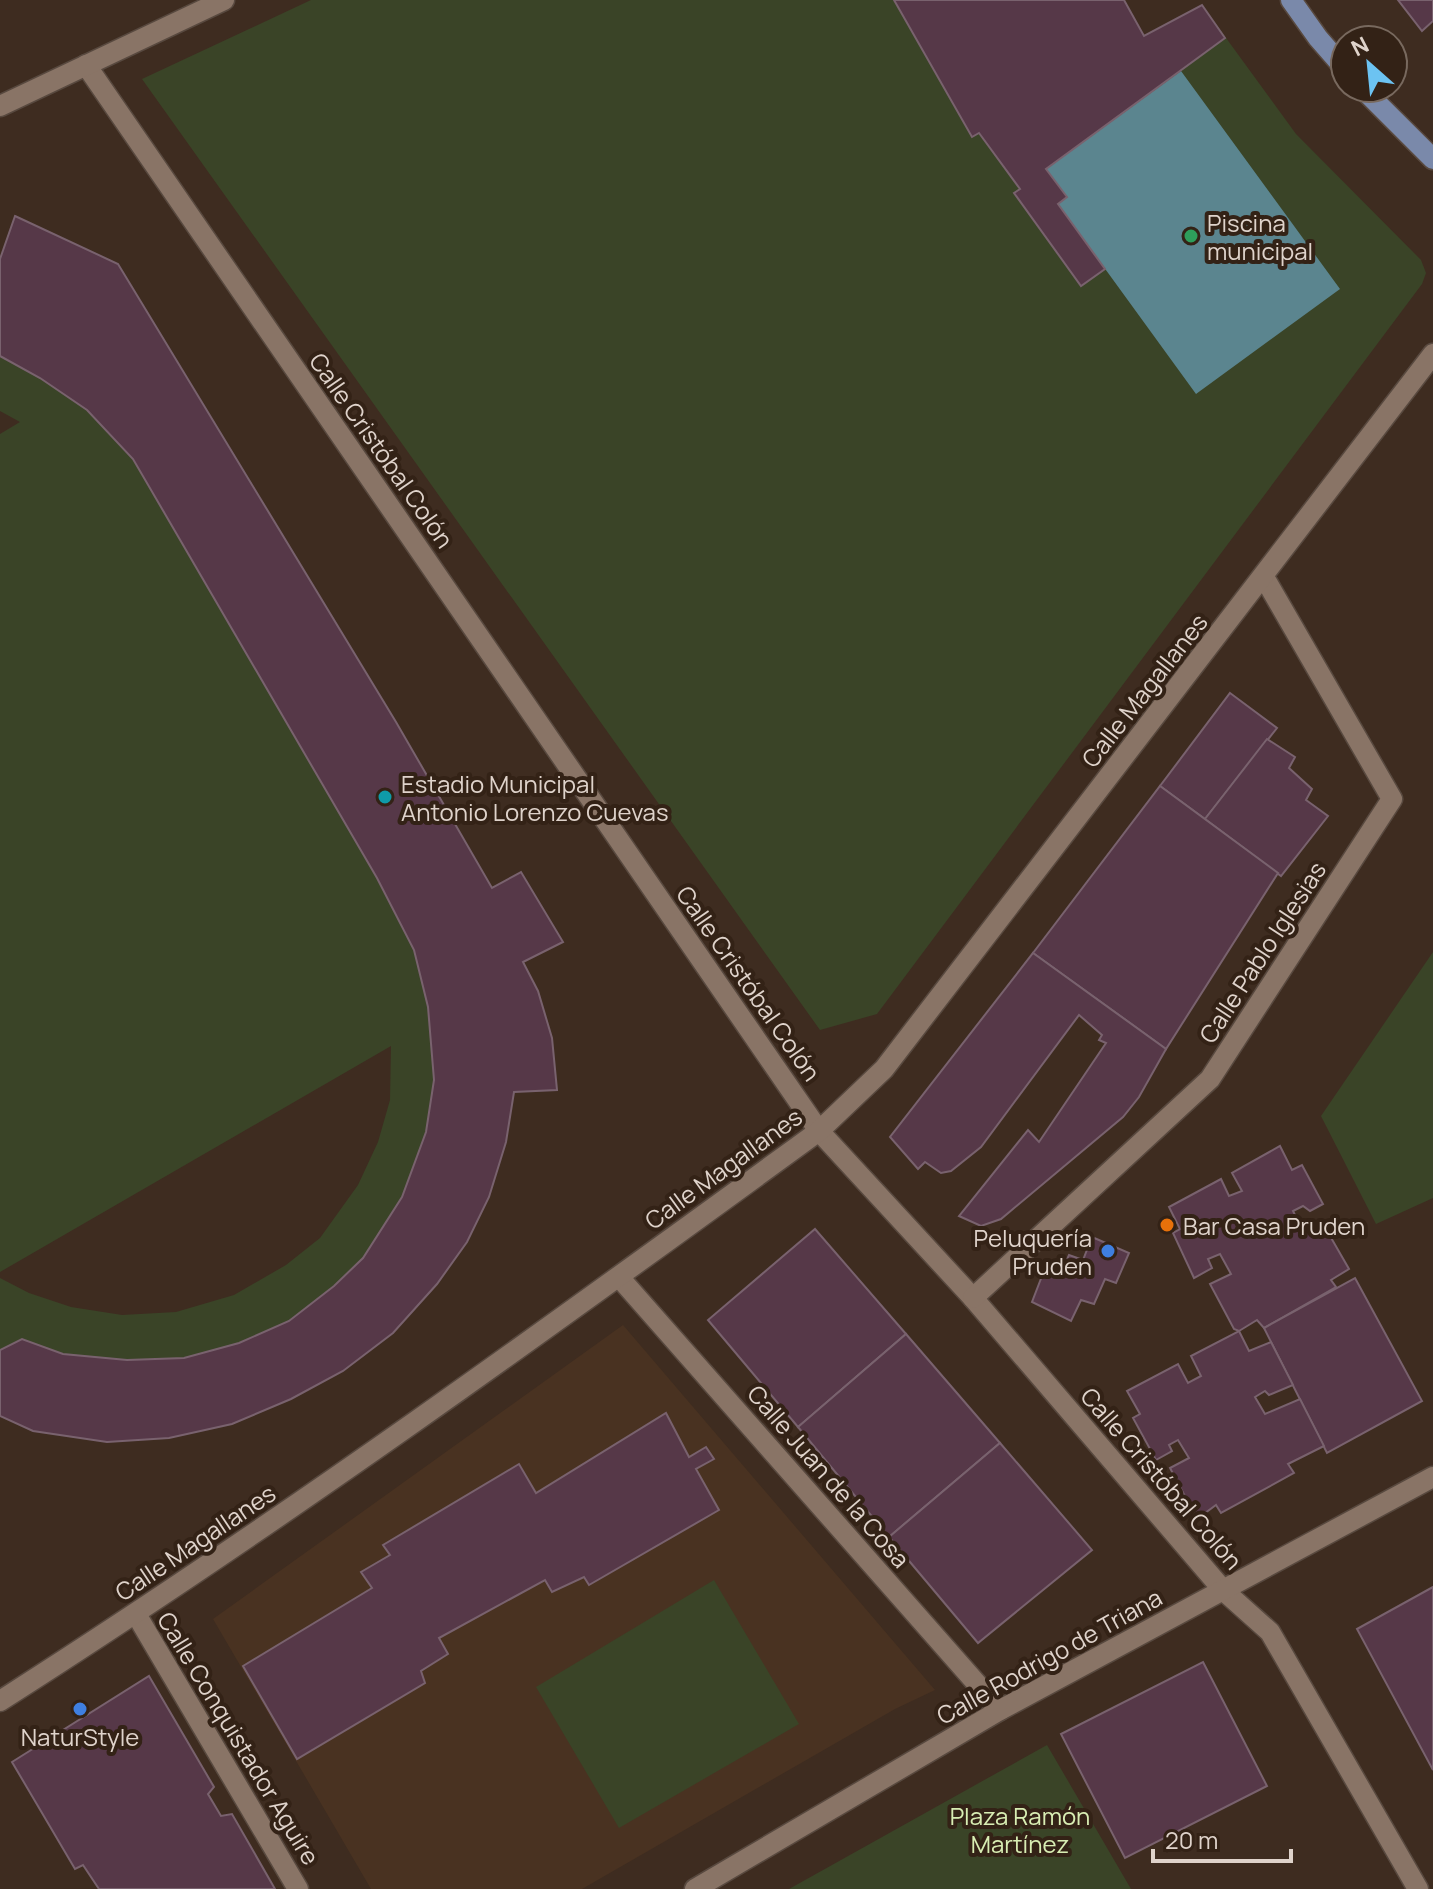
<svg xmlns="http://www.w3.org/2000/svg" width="1433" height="1889" font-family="Manrope,sans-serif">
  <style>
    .built { fill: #493221 }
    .green { fill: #3a4427 }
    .water { fill: #5b858f }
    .building { fill: #563848; stroke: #79626e; stroke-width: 2 }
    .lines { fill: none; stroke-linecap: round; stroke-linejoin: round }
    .minor-casing { stroke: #58493f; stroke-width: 23 }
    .major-casing { stroke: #58493f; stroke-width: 23 }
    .minor { stroke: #897466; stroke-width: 20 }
    .major { stroke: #7a89aa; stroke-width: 20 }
    .leisure-dot { fill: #2e9e5b; stroke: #332216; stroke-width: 3 }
    .culture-dot { fill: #0f9aa8; stroke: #332216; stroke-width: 3 }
    .food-dot { fill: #e8710a; stroke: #332216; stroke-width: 3 }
    .shop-dot { fill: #3f7fe0; stroke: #332216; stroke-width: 3 }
    .labels { text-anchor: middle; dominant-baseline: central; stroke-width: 8; stroke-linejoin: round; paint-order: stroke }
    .poi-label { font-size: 24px; fill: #dfd3cb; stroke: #332216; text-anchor: start }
    .street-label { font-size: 24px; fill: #dfd3cb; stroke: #332216 }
    .park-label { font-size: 24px; fill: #d8edb3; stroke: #332216 }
  </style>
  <rect width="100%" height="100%" fill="#3e2c20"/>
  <polygon class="built" points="623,1325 935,1690 895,1709 582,1889 371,1889 213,1619"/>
  <g class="green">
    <polygon points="311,0 1124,0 1144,36 1202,5 1296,134 1421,260 1426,273 1422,284 877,1014 820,1030 142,79"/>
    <polygon points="0,356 40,378 87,410 133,459 377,878 414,950 428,1007 434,1080 426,1132 402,1197 363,1258 333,1286 289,1321 239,1343 184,1358 127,1360 63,1354 22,1339 0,1350 0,1278 29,1293 71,1307 122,1315 176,1312 234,1295 286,1265 320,1238 358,1185 378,1142 390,1100 391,1046 0,1272 0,434 20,422 0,411"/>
    <polygon points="1433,952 1433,1198 1376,1224 1321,1116"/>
    <polygon points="714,1580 799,1724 619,1828 536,1687"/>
    <polygon points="1047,1745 1131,1889 789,1889"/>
  </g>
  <polygon class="water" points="1181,71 1340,289 1196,394 1058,204 1066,197 1046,169"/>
  <g class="building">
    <polygon points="894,0 1124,0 1144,36 1202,5 1225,38 1046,169 1067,197 1058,204 1105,269 1081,286 1014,193 1020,189 979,133 972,137"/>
    <polygon points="1398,0 1433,0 1433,21 1422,31"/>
    <polygon points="15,216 118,264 396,722 492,888 521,872 563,942 523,962 538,991 552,1038 557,1090 514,1092 506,1142 489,1197 467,1242 437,1284 393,1333 343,1371 291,1399 232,1424 169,1438 107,1442 33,1431 0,1416 0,1350 22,1339 63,1354 127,1360 184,1358 239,1343 289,1321 334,1286 363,1258 402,1197 426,1132 434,1080 428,1007 414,950 377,878 133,459 87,410 40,378 0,356 0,259"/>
    <polygon points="1230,693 1277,728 1205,819 1160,786"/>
    <polygon points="1267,739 1295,757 1289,768 1312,789 1306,800 1328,816 1281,876 1205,819"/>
    <polygon points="1160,786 1278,873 1166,1049 1033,953"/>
    <polygon points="1033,953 1166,1049 1139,1097 1123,1117 1001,1219 981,1226 959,1216 1028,1130 1039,1142 1106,1043 1099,1040 1102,1035 1079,1015 981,1147 951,1171 941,1173 925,1162 918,1169 890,1137"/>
    <polygon points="1280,1146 1292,1170 1302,1165 1323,1204 1310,1211 1303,1206 1293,1211 1303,1231 1322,1222 1349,1269 1331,1280 1336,1287 1264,1328 1257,1320 1239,1331 1234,1329 1210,1284 1231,1274 1220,1254 1208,1259 1212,1268 1194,1278 1173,1233 1180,1229 1169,1207 1221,1179 1229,1196 1242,1191 1232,1173"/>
    <polygon points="815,1229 906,1334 798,1427 708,1320"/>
    <polygon points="1092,1237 1129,1253 1116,1283 1105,1279 1094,1304 1081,1300 1071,1321 1032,1302 1042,1276 1059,1277 1069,1255 1083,1260"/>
    <polygon points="1355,1278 1422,1401 1327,1453 1264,1328"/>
    <polygon points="1239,1331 1249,1351 1271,1342 1293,1385 1269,1395 1265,1391 1255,1397 1265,1414 1300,1399 1324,1446 1288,1464 1294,1473 1221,1513 1216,1505 1197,1519 1170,1468 1189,1458 1178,1440 1169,1445 1172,1451 1156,1460 1133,1418 1140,1414 1127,1391 1178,1364 1188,1383 1201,1376 1191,1356"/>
    <polygon points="906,1334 1000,1443 889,1537 798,1427"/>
    <polygon points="666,1413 689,1457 706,1447 714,1459 696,1469 719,1510 589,1585 584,1577 552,1592 545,1580 439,1638 448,1654 421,1671 425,1683 297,1759 243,1666 372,1588 361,1572 390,1555 383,1545 519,1464 536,1493"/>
    <polygon points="1000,1443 1092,1550 978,1643 889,1537"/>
    <polygon points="1433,1587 1433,1770 1357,1629"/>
    <polygon points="1203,1662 1267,1786 1125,1858 1061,1734"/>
    <polygon points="149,1676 214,1787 208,1794 221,1816 232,1814 275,1889 99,1889 83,1865 75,1869 12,1762"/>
  </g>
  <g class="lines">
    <g class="minor-casing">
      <g id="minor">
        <polyline points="86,65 819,1131 973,1298 1223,1590 1270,1632 1418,1889"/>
        <polyline points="0,106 224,0"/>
        <polyline points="619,1277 1000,1710"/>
        <polyline points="973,1298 1210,1079 1392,799 1264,577"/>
        <polyline points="136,1614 298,1889"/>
        <path d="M0,1701C281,1522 550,1327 819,1131L884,1069L1433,354"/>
        <polyline points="695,1889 1000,1710 1433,1477"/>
      </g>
    </g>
    <g class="major-casing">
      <g id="major">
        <polyline points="1291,0 1318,38 1345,69"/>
        <polyline points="1362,88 1433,159"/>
      </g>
    </g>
    <use href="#minor" class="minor"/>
    <use href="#major" class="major"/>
  </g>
  <circle class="leisure-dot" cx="1191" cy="236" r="8"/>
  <circle class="culture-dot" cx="385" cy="797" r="8"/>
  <circle class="food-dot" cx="1167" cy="1225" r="8"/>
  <g class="shop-dot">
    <circle cx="1108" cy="1251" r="8"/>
    <circle cx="80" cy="1709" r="8"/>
  </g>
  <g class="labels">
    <g class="poi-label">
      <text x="1207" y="222">Piscina<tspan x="1207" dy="28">municipal</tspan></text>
      <text x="401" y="783">Estadio Municipal<tspan x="401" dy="28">Antonio Lorenzo Cuevas</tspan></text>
      <text x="1183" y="1225">Bar Casa Pruden</text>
      <text x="1092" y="1237" text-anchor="end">Peluquería<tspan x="1092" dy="28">Pruden</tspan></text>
      <text x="80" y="1736" text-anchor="middle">NaturStyle</text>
    </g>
    <g class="street-label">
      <text transform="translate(382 450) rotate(55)">Calle Cristóbal Colón</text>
      <text transform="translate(1144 690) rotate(-52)">Calle Magallanes</text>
      <text transform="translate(1262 952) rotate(-57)">Calle Pablo Iglesias</text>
      <text transform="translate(749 983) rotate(55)">Calle Cristóbal Colón</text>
      <text transform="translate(723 1168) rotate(-36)">Calle Magallanes</text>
      <text transform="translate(829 1476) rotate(49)">Calle Juan de la Cosa</text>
      <text transform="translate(1162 1478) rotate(49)">Calle Cristóbal Colón</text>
      <text transform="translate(195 1542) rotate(-34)">Calle Magallanes</text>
      <text transform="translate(1049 1656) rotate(-29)">Calle Rodrigo de Triana</text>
      <text transform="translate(239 1738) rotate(59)">Calle Conquistador Aguire</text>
    </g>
    <g class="park-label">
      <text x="1020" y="1815">Plaza Ramón<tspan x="1020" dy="28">Martínez</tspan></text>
    </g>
  </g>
  <g transform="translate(1369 64) rotate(333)"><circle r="38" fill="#332216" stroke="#78695e" stroke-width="2"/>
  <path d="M0-6L14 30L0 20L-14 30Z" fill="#6cc3f2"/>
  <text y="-12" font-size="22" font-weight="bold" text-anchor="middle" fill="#dfd3cb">N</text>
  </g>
  <path d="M1153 1849v12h138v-12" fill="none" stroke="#dfd3cb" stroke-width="4"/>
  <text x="1165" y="1849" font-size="24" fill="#dfd3cb" stroke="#332216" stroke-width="6" paint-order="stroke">20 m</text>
</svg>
